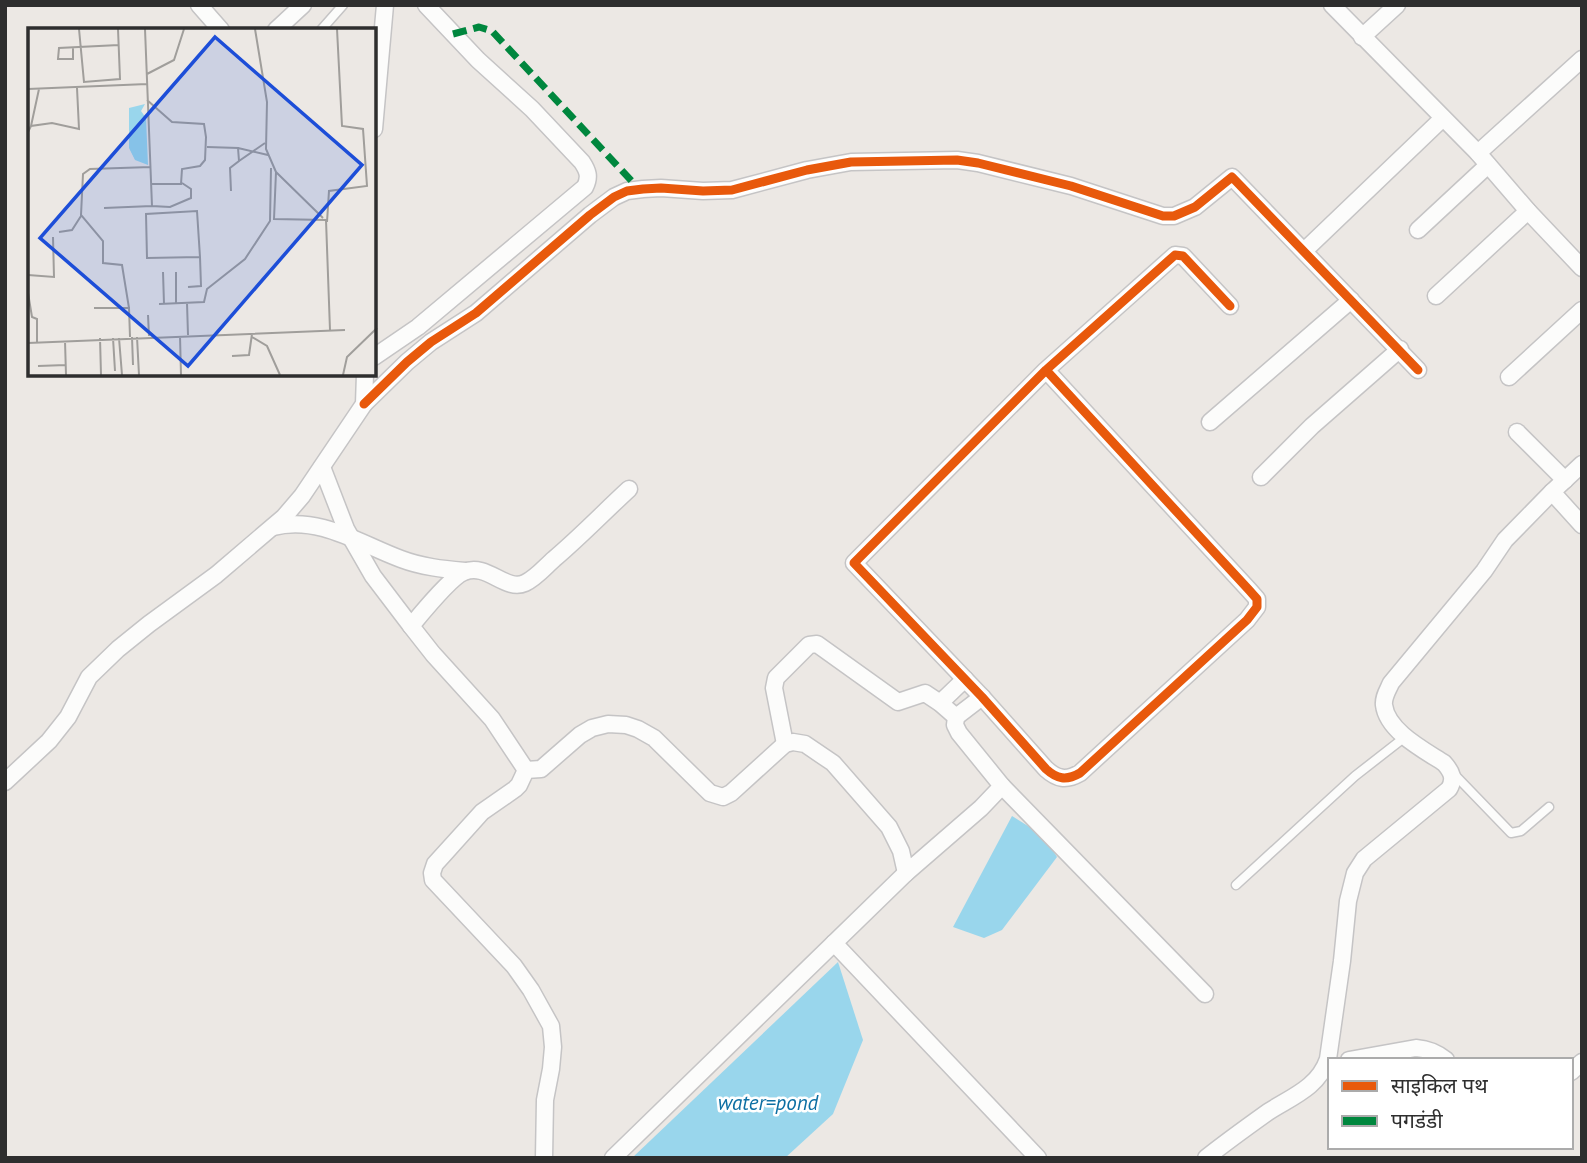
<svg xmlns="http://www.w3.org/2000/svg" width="1587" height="1163" font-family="'PT Sans','Noto Sans Devanagari',sans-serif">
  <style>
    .water { fill: #99d6ec }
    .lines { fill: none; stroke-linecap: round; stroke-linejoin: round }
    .lane-casing { stroke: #c5c4c5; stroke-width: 11 }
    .street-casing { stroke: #c5c4c5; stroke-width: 19 }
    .lane { stroke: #fcfcfb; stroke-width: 8 }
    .street { stroke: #fcfcfb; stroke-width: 16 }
    .quiet { stroke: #00873e; stroke-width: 7; stroke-dasharray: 14 7; stroke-linecap: butt }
    .cycleway-casing { stroke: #fff; stroke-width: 13 }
    .cycleway { stroke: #e8590c; stroke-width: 9 }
    .labels { text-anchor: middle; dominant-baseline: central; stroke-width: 5; stroke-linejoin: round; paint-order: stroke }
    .water-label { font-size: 21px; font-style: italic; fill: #0d6fa3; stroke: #fff }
    .inset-road { fill: none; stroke: #a09e9b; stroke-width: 2 }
    .view { fill: #1d4ed8; fill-opacity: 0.15; stroke: #1d4ed8; stroke-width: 3.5 }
    .inset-edge { fill: none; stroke: #2e2e2e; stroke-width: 3.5 }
  </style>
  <rect width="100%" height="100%" fill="#ece8e4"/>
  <g class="water">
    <polygon points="1012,816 1044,836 1057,857 1002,930 984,938 953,927"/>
    <polygon points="838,962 863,1040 833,1114 785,1158 632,1158"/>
  </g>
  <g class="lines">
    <g class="lane-casing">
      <g id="lane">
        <polyline points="321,30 343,5"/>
        <polyline points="1454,774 1511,833 1521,831 1549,807"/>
        <polyline points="1236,885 1355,776 1405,737"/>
      </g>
    </g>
    <g class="street-casing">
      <g id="street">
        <polyline points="199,5 221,30"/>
        <polyline points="1332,5 1478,153 1528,211 1582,268"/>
        <polyline points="276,30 303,5"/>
        <polyline points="1362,37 1397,5"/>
        <polyline points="374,129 385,5"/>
        <polyline points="1478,153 1582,59"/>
        <polyline points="1418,230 1488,165"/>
        <polyline points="1304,251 1443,118"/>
        <polyline points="1436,296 1528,211"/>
        <path d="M374,357L418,327L585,187C590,177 588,171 582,162L532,109L478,60L426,5"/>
        <path d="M1046,370L1249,590L1257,599V607L1247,620L1080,773C1066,781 1057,779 1046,769L982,697L854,563L1046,370L1175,255L1183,256L1230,306"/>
        <polyline points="1509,377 1582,310"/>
        <polyline points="364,404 407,362 431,342 476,313 590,215 614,197 627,191 643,189 661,188 703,191 732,190 807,170 851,162 957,160 978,163 1071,186 1163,216 1174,216 1195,207 1232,177 1418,370"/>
        <polyline points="1210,422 1351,300"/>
        <polyline points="1517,432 1565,480"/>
        <polyline points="1582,464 1552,492 1582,525"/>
        <polyline points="322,467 346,529 373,576 411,626"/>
        <polyline points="1261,477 1312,426 1400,349"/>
        <path d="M273,527C319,515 360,544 401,559C422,567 443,569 465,571"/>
        <polyline points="940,703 965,679"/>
        <polyline points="956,717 982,697"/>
        <path d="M526,770L492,719L433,654L411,626C421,614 451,577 464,572C487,562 505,592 525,583C536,578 545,567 554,559C580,537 604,512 629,489"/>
        <polyline points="5,782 49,741 68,717 89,677 118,649 149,624 216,575 284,517 302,496 364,404 365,374"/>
        <polyline points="1002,786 1205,994"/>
        <polyline points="834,943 1038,1158"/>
        <path d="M1349,1060L1416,1048C1428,1049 1436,1052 1446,1060"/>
        <polyline points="1571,1072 1582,1062"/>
        <polyline points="544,1158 545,1100 551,1069 553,1047 551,1026 531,990 514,966 433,880 432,873 435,864 445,853 482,812 515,789 519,785 526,770 541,769 580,735 592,728 608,724 626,725 638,729 654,738 710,793 723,797 731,793 785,744 793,742 805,744 833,763 889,827 901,851 906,873"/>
        <polyline points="613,1158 906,873 981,808 1002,786 959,733 955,725 956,717 940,703 925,693 898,702 817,644 809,645 776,678 774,688 785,744"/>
        <path d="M1206,1158C1226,1142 1247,1127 1268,1112C1291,1097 1318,1088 1328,1059L1342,961L1348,901L1355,873L1364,859L1449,789C1455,779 1452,772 1444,763C1424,750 1387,731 1384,705C1383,697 1388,690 1391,683L1484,571L1505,540L1552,492"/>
      </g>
    </g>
    <use href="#lane" class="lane"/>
    <use href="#street" class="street"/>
    <polyline class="quiet" points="453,34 479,27 492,31 639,189"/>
    <g class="cycleway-casing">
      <g id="cycleway">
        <path d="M1046,370L1249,590L1257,599V607L1247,620L1080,773C1066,781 1057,779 1046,769L982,697L854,563L1046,370L1175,255L1183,256L1230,306"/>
        <polyline points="364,404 407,362 431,342 476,313 590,215 614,197 627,191 643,189 661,188 703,191 732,190 807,170 851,162 957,160 978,163 1071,186 1163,216 1174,216 1195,207 1232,177 1418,370"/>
      </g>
    </g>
    <use href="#cycleway" class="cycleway"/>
  </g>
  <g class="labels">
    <g class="water-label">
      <text x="768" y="1102">water=pond</text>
    </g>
  </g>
  <g transform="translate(28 28)">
    <rect width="348" height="348" fill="#ece8e4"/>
    <path d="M117,76L113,83L118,90L120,137L107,132L101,120V80Z" fill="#99d6ec"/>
    <path class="inset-road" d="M51,1L56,54L92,51L90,1M117,1L124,178L142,179L163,170V161L154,155M227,1L239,74L238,121L248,144L246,191L298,192L302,302M45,20V31H30L31,20L91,17M119,46L146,32L156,1M0,61L119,56M119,72L144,94L176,96L178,109L177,132L172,138L154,141L153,156H124M3,98L11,61M0,104L3,98L24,95L51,101L49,60M179,119L210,120L211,133L202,140L203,163M210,120L240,127M211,133L237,115M248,144L295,190M76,180L124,178M299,194L301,163L339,158L335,101L314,98L309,1M31,204L44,202L53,188M135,244L136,276M148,244V275M0,247L26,249L25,209M160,259L173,258L172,229L169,183L118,186L119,230L172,229M0,265L4,289L9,291V314M159,275L160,307M131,276L176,274L179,261L217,231L242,193L243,140M66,280H101L102,309M101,280L94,237L75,235V213L53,187L55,146L62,141L123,139M120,287L121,308M152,308L153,347M104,309L105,337M109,309L111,347M224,309L239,318L252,347M72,310L73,347M85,310L87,343M91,310L94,347M37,313L38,347M0,315L317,302M204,328L221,327L224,306M10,338L38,337M315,347L319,329L349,300"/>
    <path class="view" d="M187,9L334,137L160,338L12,210Z"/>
    <rect width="348" height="348" class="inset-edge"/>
  </g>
  <rect width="1587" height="1163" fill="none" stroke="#2e2e2e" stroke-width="14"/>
  <rect x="1328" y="1058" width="245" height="91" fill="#ffffff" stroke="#ababab" stroke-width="2"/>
  <rect x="1342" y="1081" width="35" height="10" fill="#e8590c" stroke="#ababab" stroke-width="2"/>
  <text x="1391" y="1093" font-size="21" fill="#2e2e2e">साइकिल पथ</text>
  <rect x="1342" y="1116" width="35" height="10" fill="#00873e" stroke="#ababab" stroke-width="2"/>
  <text x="1391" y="1128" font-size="21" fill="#2e2e2e">पगडंडी</text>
</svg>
